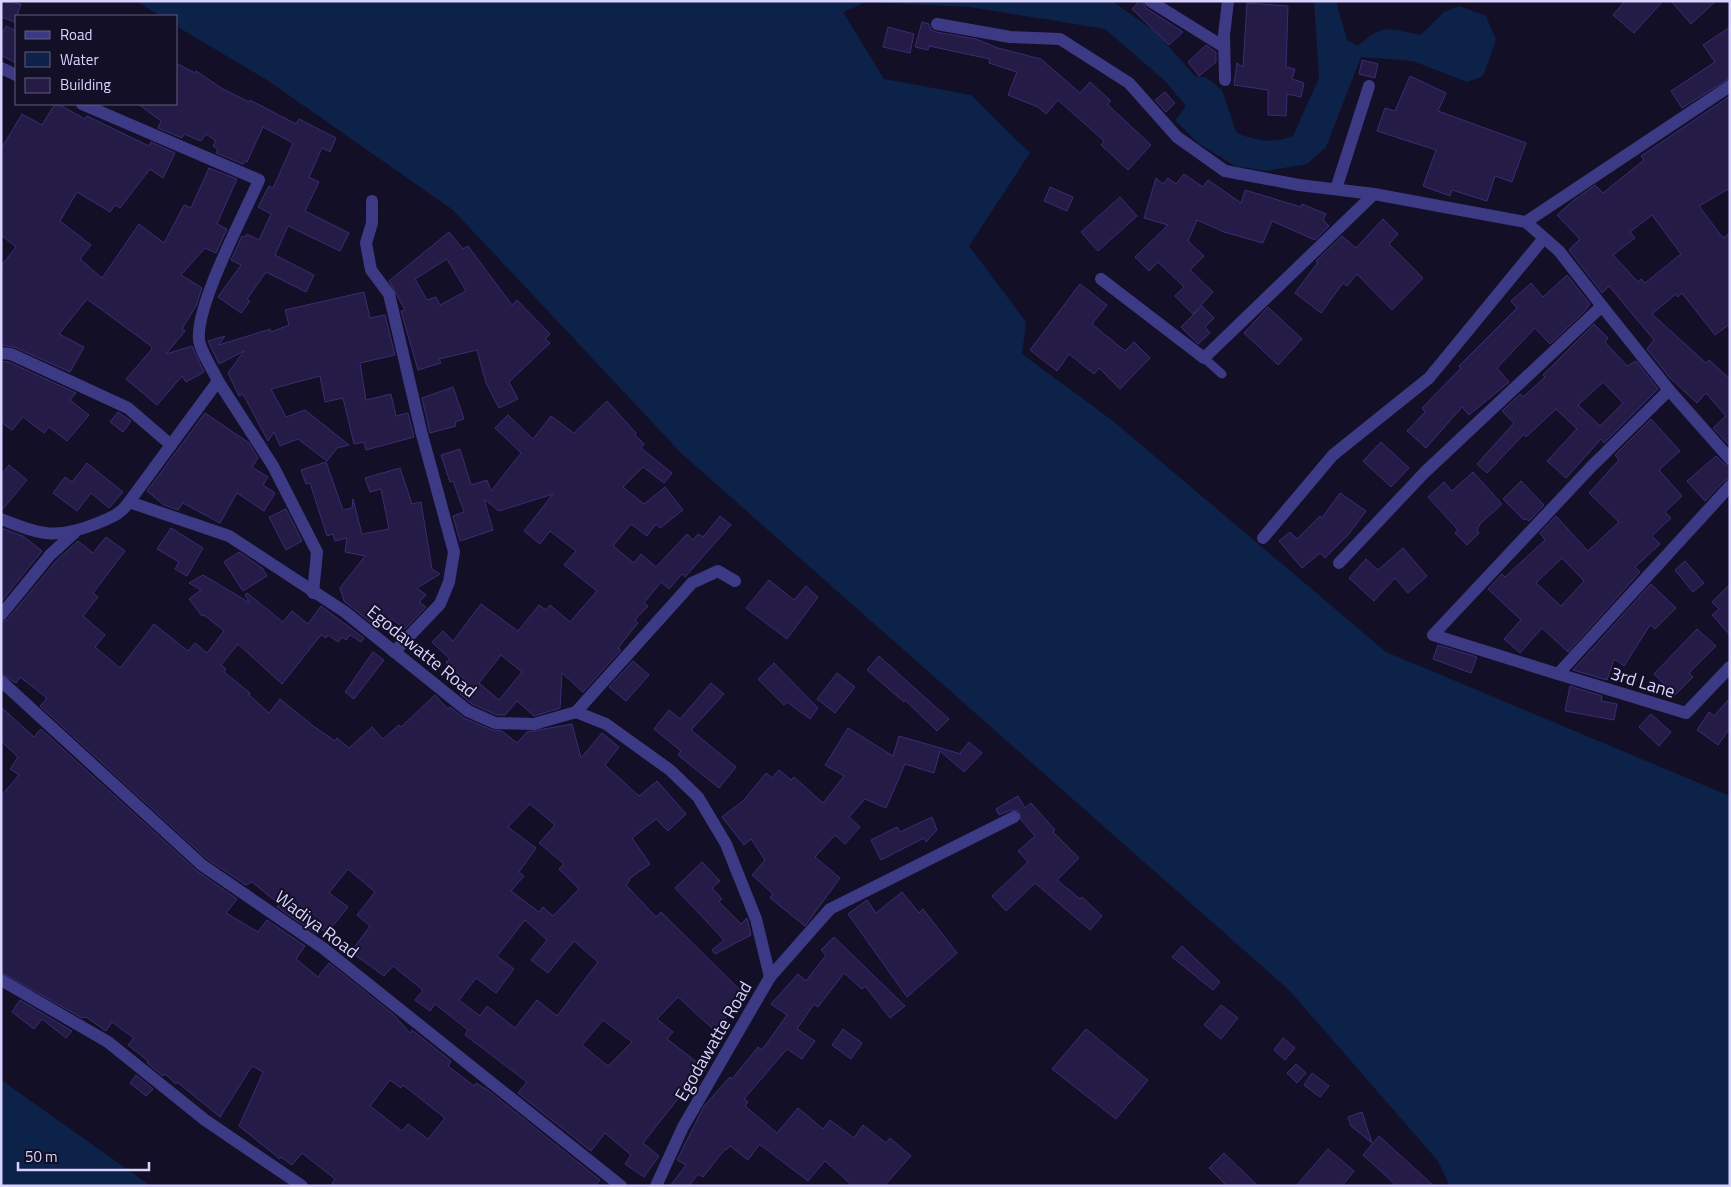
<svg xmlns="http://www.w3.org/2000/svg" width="1731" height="1187" font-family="'Titillium Web',sans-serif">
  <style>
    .water { fill: #0c2248 }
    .building { fill: #241b47; stroke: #3b2d73; fill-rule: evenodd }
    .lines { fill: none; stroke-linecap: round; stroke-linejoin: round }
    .service { stroke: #3d3a85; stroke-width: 9 }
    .minor { stroke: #3d3a85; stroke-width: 12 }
    .labels { text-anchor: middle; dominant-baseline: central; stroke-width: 4; stroke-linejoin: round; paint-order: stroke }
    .street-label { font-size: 18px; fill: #d9d4ff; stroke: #130f26 }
  </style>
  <rect width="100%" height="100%" fill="#130f26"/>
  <g class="water">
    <path d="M136,1H1112L1156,32L1195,76L1207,78L1222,90L1236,132C1253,141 1275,144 1293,136L1319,78L1314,1H1336L1347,40L1358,46C1384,22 1389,29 1421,35L1444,12L1459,6L1486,16L1496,40L1483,76L1467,82L1413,61L1361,57L1326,147L1307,164L1266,171L1235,166L1198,143L1175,120L1186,106L1165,81L1105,29L970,7L866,2L843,12L884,79L971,95L1030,153L969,246L1026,322L1022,354L1113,421L1386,652L1730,796V1186H1450L1438,1161L1289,990L682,454L453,210L267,80L176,26V16H161Z"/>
    <polygon points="1,1080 151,1186 1,1186"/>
  </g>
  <g class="building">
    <polygon points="1,1 21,4 15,22 1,17"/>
    <polygon points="1139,1 1142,1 1146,8 1183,32 1169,45 1132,9"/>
    <polygon points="1625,1 1663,1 1634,33 1613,15"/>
    <polygon points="1671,1 1716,1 1691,24"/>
    <polygon points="1247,3 1288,6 1286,67 1295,69 1292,79 1304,83 1301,97 1287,94 1286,116 1268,115 1268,90 1234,85 1237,63 1243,67"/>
    <polygon points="922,22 929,24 931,30 936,32 976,39 998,48 1041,59 1080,93 1090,82 1111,101 1107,104 1151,145 1128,170 1101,145 1104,141 1058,100 1046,114 1038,107 1008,95 1017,72 989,63 990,59 929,46 928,50 915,47"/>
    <polygon points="6,26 16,31 16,63 1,55 1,36"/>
    <polygon points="888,27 914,34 910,53 883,47"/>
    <polygon points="1730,27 1730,78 1682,108 1671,91 1715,62 1703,45"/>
    <polygon points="1206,45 1216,52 1216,62 1199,76 1188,62"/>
    <polygon points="1362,60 1378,64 1375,78 1359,74"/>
    <polygon points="176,63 195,73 196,71 223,89 249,102 250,100 296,124 299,119 336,138 330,152 322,148 309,177 319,182 305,211 349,233 340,251 288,226 275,255 314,275 306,292 266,272 247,299 250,301 241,313 218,297 241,265 231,260 242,236 245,237 247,234 259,240 271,214 258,207 269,186 273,188 293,143 263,127 247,162 245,161 243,164 216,153 218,149 213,146 216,141 206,134 201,141 184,134 182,138 158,128 161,121 138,104 176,104"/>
    <polygon points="1410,76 1446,93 1438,111 1526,143 1512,182 1495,176 1487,201 1452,190 1450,196 1423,186 1436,150 1377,131 1385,108 1395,111"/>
    <polygon points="1165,92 1175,103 1166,112 1155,100"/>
    <path d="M1730,96V188L1699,206L1723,238L1730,233V324L1715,335L1682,293L1678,297L1676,294L1652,314L1706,363L1709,360L1730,379V446L1713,428L1726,416L1706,393L1697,403L1670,378L1647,349L1654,340L1609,286L1602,293L1569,250L1580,239L1557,215L1574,200L1595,185L1603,193L1644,160L1641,156ZM1652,215L1681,254L1645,283L1641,279L1638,282L1613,255L1635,238L1630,232Z"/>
    <polygon points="55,104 58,104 85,119 87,116 149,146 151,142 175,153 163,178 150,169 120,208 115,205 110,212 77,192 60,221 91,245 80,259 102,278 139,224 164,243 184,205 191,208 209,168 237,179 217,224 227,229 216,253 205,248 181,275 202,288 196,306 182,329 185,331 166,354 192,346 204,372 186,382 182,376 157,405 126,379 152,349 151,346 87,299 59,334 84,347 70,372 14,347 1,345 1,266 16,247 1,235 1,149 22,114 42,125"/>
    <polygon points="1184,174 1203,187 1208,180 1241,203 1245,190 1301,207 1302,204 1326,214 1323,220 1329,226 1315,240 1272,221 1263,243 1224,232 1197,220 1188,241 1204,256 1190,270 1213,292 1193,314 1175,296 1184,287 1158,262 1149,271 1135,257 1168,225 1144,218 1156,178 1163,184 1168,178 1176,184"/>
    <polygon points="1050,187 1073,197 1067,211 1044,201"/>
    <polygon points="1120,197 1137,216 1098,251 1081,232"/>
    <polygon points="1383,219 1398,234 1389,244 1423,278 1392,310 1357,274 1347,286 1343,283 1321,313 1295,293 1318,262 1316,261 1342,236 1356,248"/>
    <path d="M449,232L463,249L468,246L512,305L517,300L550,334L545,339L550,343L509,382L518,399L499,408L486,383L477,350L439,359L441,363L418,370L401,311L405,310L389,281ZM447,259L466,291L440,305L436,297L427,300L415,279Z"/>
    <polygon points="1567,275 1590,304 1583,313 1550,344 1535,328 1497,368 1509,382 1469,415 1462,407 1426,448 1407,431 1425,412 1422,408 1461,368 1459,366 1517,308 1511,301 1531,283 1543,297"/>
    <polygon points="1080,284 1107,305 1092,324 1125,351 1134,342 1150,358 1120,389 1099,368 1094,374 1069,354 1057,371 1030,350"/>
    <polygon points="364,292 370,318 385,315 395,355 360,363 366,400 391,394 396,416 408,413 414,437 366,450 364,442 354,444 343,398 325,402 320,376 271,389 286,417 305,410 349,445 337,448 327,461 298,439 280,446 274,432 268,441 243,394 239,396 228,373 244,351 219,364 208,341 225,336 219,345 270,329 271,332 289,325 285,310"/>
    <polygon points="1202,306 1214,318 1205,327 1210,333 1198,344 1181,327"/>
    <polygon points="1268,307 1302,339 1278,365 1244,333"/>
    <path d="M1594,324L1608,338L1605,342L1627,366L1636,361L1658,389L1604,443L1601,439L1566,478L1547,461L1577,429L1556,409L1526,437L1524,434L1487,473L1477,464L1514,423L1502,411L1520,394L1523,397L1545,377L1543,375ZM1603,382L1623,403L1600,426L1578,405Z"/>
    <polygon points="1,361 9,362 76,393 70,400 89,415 67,441 49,427 44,433 23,417 12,430 1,422"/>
    <polygon points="453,387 464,419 455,422 456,426 430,433 422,398"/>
    <path d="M607,401L636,433L635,435L644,444L641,448L672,473L664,483L643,467L623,487L644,504L665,487L683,510L660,528L656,524L647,536L631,524L613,546L634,563L641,554L656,567L687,534L693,540L698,534L703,537L720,516L731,525L685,577L682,574L669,589L661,582L644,603L648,606L635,620L638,623L618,648L621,650L583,692L562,673L560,708L534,716L517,701L505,715H497L472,704L460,694L468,683L446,662L450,659L432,642L443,631L453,641L481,604L518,631L539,605L546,610L550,605L570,622L597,591L564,565L576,551L550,531L540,544L524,531L553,494L499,511L484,499L493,530L460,541L453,516L464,512L453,481L450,482L441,455L460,449L471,485L487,480L491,491L521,453L495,428L508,415L533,439L551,416L574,433ZM501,655L522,672L499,700L479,683Z"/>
    <polygon points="118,412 131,421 123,432 110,422"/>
    <polygon points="205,413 249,443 258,458 252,467 268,477 263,485 275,493 264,511 237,493 220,523 183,503 178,510 164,505 147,491"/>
    <path d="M1651,419L1680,451L1659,470L1682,496L1665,512L1671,518L1652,536L1660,544L1635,567L1640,572L1568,652L1542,628L1520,653L1504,639L1521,620L1488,589L1502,574L1505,577L1545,540L1540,533L1556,516L1588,551L1619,522L1589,493L1619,460L1615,455ZM1562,558L1584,581L1561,606L1536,583Z"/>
    <polygon points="1381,442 1409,468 1391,487 1363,461"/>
    <polygon points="1716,456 1724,464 1730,467 1730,478 1724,481 1705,501 1687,481"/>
    <polygon points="326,462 343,510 352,508 353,499 362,534 389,529 381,489 370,492 365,478 400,468 412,504 421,502 432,569 440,574 417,588 426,595 419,602 426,607 405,629 392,619 386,627 378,621 374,625 344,601 340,588 365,556 345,552 347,538 335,541 333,534 327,536 310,483 306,484 301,470"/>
    <polygon points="87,463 123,492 109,508 91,493 77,511 53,493 65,477 72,482"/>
    <polygon points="9,465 27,480 1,511 1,475"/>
    <polygon points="1473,472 1502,504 1480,524 1477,530 1479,533 1467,545 1455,533 1458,530 1428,497 1444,482 1452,491"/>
    <polygon points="1521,481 1544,505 1529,521 1526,519 1524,520 1503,499"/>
    <polygon points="1340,493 1366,511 1348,535 1325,558 1320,553 1302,568 1279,541 1290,532 1297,539 1320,516 1322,518"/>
    <polygon points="286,509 302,541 286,550 269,517"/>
    <polygon points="1,528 23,536 42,551 1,602"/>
    <polygon points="171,528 203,548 187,576 175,569 179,562 157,549"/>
    <path d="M106,537L125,551L93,593L98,597L83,616L105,635L95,647L120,668L154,624L188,651L195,643L207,653L224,631L204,615L202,616L189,599L201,590L189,583L203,575L250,603L245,595L247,593L283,622L292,611L308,624L321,606L364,638L361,642L350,635L346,640L342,637L338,642L328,635L326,638L321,635L282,684L238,644L221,665L226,669L224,672L250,693L249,695L269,713L280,699L312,725L335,741L337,738L349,748L372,727L383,739L399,725L401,727L435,695L448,709L450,707L464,718L492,730L502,731L517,743L527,732L572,724L581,758L602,733L619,747L605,765L639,796L657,781L686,814L668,831L656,819L632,838L650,864L629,879L630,880L626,885L656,917L661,912L743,993L729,1009L732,1011L714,1030L678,997L657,1019L673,1032L667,1039L703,1067L643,1143L659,1156L644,1177L625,1164L631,1155L605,1133L591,1151L518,1093L527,1082L465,1035L468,1030L435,1004L430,1011L415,1000L423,990L393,966L384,976L351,952L370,926L357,915L375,892L348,869L329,893L348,907L327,933L319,927L315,933L277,907L279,904L252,882L246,885L207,859L40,706L47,698L20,677L16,683L1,673V623L7,620L56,561L78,541L93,553ZM530,804L555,825L539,843L564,864L559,869L579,889L553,916L543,907L539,912L511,891L524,876L519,872L536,848L508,827ZM525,920L547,940L531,960L548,973L574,941L598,962L557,1016L537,1000L515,1028L487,1006L480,1016L459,1000L476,978L496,993L514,969L497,956ZM603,1020L632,1042L608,1066L582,1045Z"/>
    <polygon points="1403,548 1427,576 1408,593 1395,578 1374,601 1349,578 1366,559 1378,570"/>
    <polygon points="239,552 262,568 267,576 243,591 224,562"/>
    <polygon points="1685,561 1704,583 1693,592 1675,570"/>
    <polygon points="769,580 794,600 806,586 818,597 787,639 746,608"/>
    <polygon points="1651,584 1676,608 1655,629 1650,625 1624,666 1614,659 1607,680 1573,670"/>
    <polygon points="1730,584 1730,635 1712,615 1719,609 1712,602"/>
    <polygon points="1697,629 1716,646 1689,673 1693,677 1675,695 1654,674"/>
    <polygon points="1438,645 1477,657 1471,673 1433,659"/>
    <polygon points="373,652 384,660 354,699 345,692"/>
    <polygon points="879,656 949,719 937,731 905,700 904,702 867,670"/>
    <polygon points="633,661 649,675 626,701 609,687"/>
    <polygon points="774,663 818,708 810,719 787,702 784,705 758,679"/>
    <polygon points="837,673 855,687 835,713 817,699"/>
    <polygon points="711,683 724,694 691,730 736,767 719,788 678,755 681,751 654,729 669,710 680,719"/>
    <polygon points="1570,686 1602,696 1601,701 1617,704 1614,720 1565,711"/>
    <polygon points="1730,698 1730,728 1718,745 1697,730 1709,712 1714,716"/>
    <path d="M1,707L34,737L41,729L197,871L237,899L226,913L258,932L267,920L305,946L296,959L318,977L329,963L394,1015L410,1033L412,1030L451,1061L448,1066L474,1086L476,1083L489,1091L600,1180L595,1186H331L335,1179L302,1153L292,1165L281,1157L280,1159L239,1126L263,1072L252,1066L220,1117L177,1082L176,1084L165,1074L163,1076L147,1063L148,1061L128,1045L134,1038L112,1022L106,1031L86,1017L82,1018L1,972V796L19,775L10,769L18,757L1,741ZM390,1080L401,1088L403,1085L445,1118L428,1139L408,1124L402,1131L370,1106Z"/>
    <polygon points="1651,714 1671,732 1659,746 1639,727"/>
    <polygon points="848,728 893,756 899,736 961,754 960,753 969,742 982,753 964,772 940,751 934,773 905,764 886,808 865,799 849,817 860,827 845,844 835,835 815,857 840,878 805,926 770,898 773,894 752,875 765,860 751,839 744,845 722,817 744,800 766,773 772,778 779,770 791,780 794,777 823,803 844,776 825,765"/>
    <polygon points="1018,796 1025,808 1031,803 1055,830 1053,832 1079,858 1057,880 1080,899 1082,897 1102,916 1090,930 1035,883 1006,911 992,896 1028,862 1018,851 1035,836 1021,820 1019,811 1011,810 999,815 996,809"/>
    <polygon points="932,817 937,830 926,842 924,838 881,860 871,840 897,827 900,832"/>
    <polygon points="702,862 720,881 712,888 722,899 719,902 741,924 747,918 751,935 715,954 712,950 724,940 675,888"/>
    <polygon points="902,892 919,913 923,909 957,953 907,997 848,914 867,900 876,913"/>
    <polygon points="834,937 905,1006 890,1018 865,986 862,989 844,973 818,1007 814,1004 797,1029 815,1041 802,1059 787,1049 744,1099 748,1102 745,1106 777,1133 798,1108 823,1129 830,1120 854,1138 863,1125 886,1143 890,1138 911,1156 884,1186 853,1186 825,1161 808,1181 762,1146 759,1145 748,1160 730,1146 726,1150 725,1149 703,1177 698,1174 689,1186 670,1186 686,1165 677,1160 704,1106 730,1077 732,1079 758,1047 762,1050 787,1015 771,1004 798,974 806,981 826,955 821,950"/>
    <polygon points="1182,946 1220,982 1213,990 1172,957"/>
    <polygon points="20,1000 72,1031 66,1038 42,1019 34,1029 12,1012"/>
    <polygon points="1221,1005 1238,1018 1221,1039 1204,1025"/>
    <polygon points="843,1029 862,1043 851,1059 832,1045"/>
    <polygon points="1086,1029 1148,1080 1116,1119 1052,1069"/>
    <polygon points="1283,1038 1295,1048 1285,1060 1274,1050"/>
    <polygon points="1296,1064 1306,1073 1297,1083 1287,1073"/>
    <polygon points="1312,1073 1329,1086 1320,1097 1304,1085"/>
    <polygon points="136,1075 153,1089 146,1096 130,1083"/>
    <polygon points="1362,1112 1372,1143 1351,1126 1348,1117"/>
    <polygon points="1379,1136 1434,1186 1397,1186 1363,1155"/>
    <polygon points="1328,1149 1354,1171 1342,1186 1296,1186"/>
    <polygon points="1224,1153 1258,1186 1227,1186 1209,1168"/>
  </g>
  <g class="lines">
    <polyline class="service" points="1204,358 1222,374"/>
    <g class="minor">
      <polyline points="1150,1 1224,47"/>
      <polyline points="937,24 1010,37 1060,39 1129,83 1177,137 1225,171 1299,185 1374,194 1526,222 1559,251 1602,306"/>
      <polyline points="1,68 16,75"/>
      <polyline points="1225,80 1224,35 1228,1"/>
      <path d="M82,104L259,180C244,215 196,304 199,339C199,349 213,370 218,381L129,502"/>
      <polyline points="1336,189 1369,86"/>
      <polyline points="372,201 372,223 366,243 371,270 389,294 421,431 454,552 449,582 440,604 394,652"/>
      <polyline points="1526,222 1730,86"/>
      <polyline points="1101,279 1204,358 1374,194"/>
      <polyline points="1,353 11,354 128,408 171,445"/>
      <polyline points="218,381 273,466 317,552 313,593"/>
      <polyline points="1669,390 1591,467 1433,635 1558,674 1730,486"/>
      <path d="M1,519C42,535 56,540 98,523C112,517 121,514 129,502L229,536L345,612L468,711L495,723L534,724L576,712L606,724L670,770L698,797L726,844L756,919L770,977L683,1127L656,1186"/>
      <polyline points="1263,538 1333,455 1429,378 1544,238"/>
      <polyline points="1339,563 1425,472 1602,306 1669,390 1730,459"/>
      <polyline points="1,615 50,555 74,533"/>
      <polyline points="1558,674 1686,713 1730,667"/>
      <polyline points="1,681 202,865 323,948 621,1186"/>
      <polyline points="576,712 692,583 718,571 735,581"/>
      <polyline points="770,977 830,909 1014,817"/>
      <polyline points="1,980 108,1042 205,1120 302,1186"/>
    </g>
  </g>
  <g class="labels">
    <g class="street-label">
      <text transform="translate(422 651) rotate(39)">Egodawatte Road</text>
      <text transform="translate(1643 682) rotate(17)">3rd Lane</text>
      <text transform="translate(317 924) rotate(37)">Wadiya Road</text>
      <text transform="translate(713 1041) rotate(-60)">Egodawatte Road</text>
    </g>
  </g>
  <rect width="1731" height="1187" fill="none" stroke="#d9d4ff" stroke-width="5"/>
  <rect x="15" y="15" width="162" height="90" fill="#130f26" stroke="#625e7d"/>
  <rect x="25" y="31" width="25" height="8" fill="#3d3a85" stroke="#625e7d"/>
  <text x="60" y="40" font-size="15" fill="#d9d4ff">Road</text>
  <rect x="25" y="52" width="25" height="15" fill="#0c2248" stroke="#625e7d"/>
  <text x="60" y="65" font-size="15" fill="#d9d4ff">Water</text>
  <rect x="25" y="78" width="25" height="15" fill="#241b47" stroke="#625e7d"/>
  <text x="60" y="90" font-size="15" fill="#d9d4ff">Building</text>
  <path d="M18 1162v8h131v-8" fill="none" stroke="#d9d4ff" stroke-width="2.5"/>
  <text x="25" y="1162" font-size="15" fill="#d9d4ff" stroke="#130f26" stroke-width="4" paint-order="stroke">50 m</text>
</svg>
